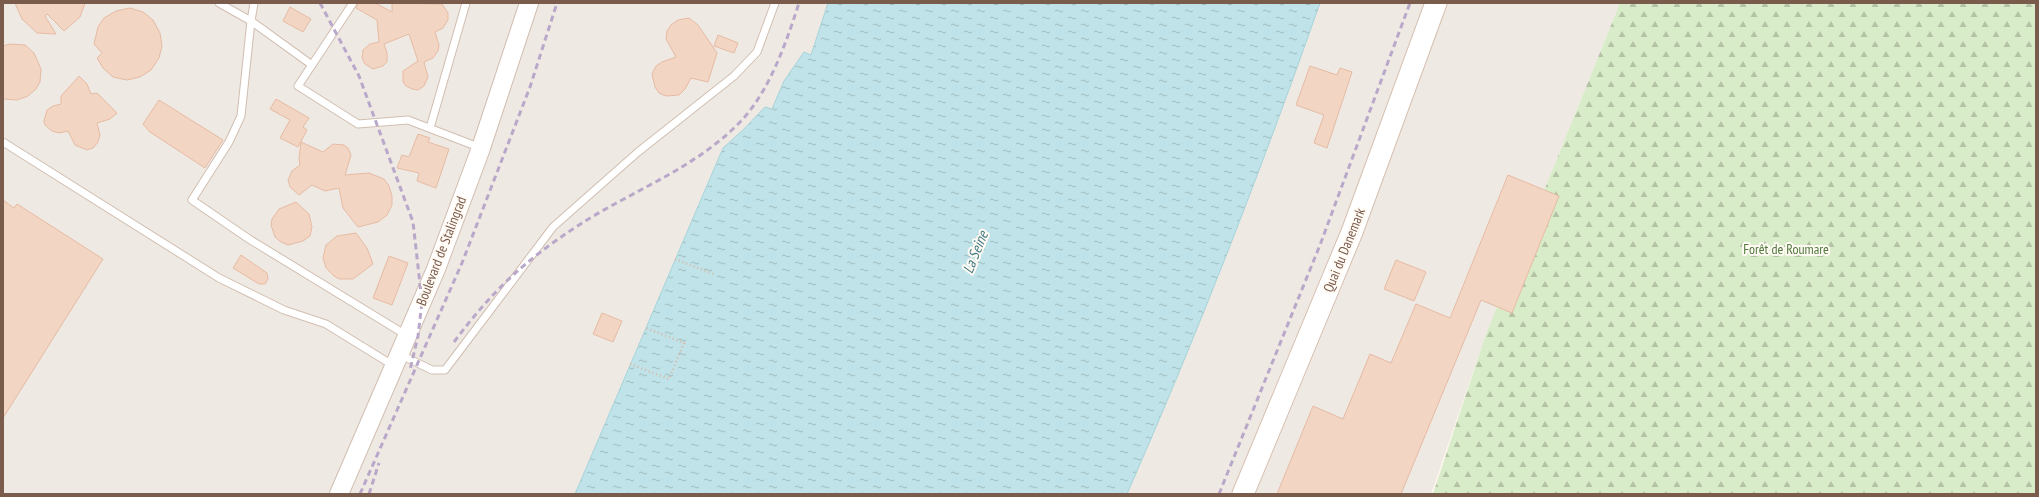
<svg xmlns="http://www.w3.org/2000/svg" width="2039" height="497" font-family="'PT Sans Narrow',sans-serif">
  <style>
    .industrial { fill: #efe9e4 }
    .forest { fill: url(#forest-firs) }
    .water { fill: url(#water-ripples); stroke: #a5d3da }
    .building { fill: #f3d5c3; stroke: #e6bba3 }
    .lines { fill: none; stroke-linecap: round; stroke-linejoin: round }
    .service-casing { stroke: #d1beb0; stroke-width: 9 }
    .tertiary-casing { stroke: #d1beb0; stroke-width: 20 }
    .secondary-casing { stroke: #d6c0b0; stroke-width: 23 }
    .path { stroke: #d9b8a5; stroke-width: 2.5; stroke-dasharray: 1 3; stroke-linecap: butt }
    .service { stroke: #fff; stroke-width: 7 }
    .tertiary { stroke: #fff; stroke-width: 18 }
    .secondary { stroke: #fff; stroke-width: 21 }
    .rail { stroke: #b9a8c9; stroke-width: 3; stroke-dasharray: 6 4; stroke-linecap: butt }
    .labels { text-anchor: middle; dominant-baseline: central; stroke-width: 4; stroke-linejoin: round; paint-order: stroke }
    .park-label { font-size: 14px; fill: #537a41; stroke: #fffaf3 }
    .street-label { font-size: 14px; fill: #7a5c4d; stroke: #fffaf3 }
    .water-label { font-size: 15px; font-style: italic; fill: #437c86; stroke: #fffaf3 }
  </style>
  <defs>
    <pattern id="forest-firs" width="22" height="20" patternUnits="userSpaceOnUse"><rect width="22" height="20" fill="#d8ecc9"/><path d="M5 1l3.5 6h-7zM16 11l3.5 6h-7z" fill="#b4c2a5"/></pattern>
    <pattern id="water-ripples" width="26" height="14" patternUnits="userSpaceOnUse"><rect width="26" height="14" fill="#bfe3e8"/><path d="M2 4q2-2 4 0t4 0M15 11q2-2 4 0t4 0" fill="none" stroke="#a0bbbe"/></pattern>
  </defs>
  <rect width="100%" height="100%" fill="#fdf6ec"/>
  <g class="industrial">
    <polygon points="3,3 828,3 811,55 804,53 784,81 772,109 723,148 575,494 3,494"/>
    <polygon points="1271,3 1620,3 1486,334 1431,494 1104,494"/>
  </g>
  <polygon class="forest" points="1620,3 2036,3 2036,494 1433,494 1486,334"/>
  <path class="water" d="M828,3H1320C1262,168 1198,333 1127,494H575L723,148L743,130L765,107L772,109L784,81L804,52L811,55Z"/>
  <g class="building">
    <polygon points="15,3 85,3 80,17 64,31 47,14 45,16 56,34 37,33 22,19"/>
    <polygon points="358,3 375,3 392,12 392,3 442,4 448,13 448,20 443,28 435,32 439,45 438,51 433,58 424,62 428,77 424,86 418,90 412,89 406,86 403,82 403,71 418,61 409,34 384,44 387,53 387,62 383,66 373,69 365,64 362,58 363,50 370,44 379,42 377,20 356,8"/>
    <polygon points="290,7 311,19 303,32 283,21"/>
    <polygon points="130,8 143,12 153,20 160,33 162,46 159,58 151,70 140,77 127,80 113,77 103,68 97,58 102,53 94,44 98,27 104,18 116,11"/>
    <polygon points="689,18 698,25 717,53 708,82 691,78 685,89 679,95 666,96 659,93 655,87 652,74 656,66 662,62 676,57 666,39 667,31 671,25 678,20"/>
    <polygon points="718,35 738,43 734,53 714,46"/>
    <polygon points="10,44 25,45 34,53 41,69 40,82 36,89 28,96 17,100 3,99 3,46"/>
    <polygon points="1310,66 1337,75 1340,68 1352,72 1327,148 1314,143 1324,115 1296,105"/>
    <polygon points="79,76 87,84 91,94 97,93 117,113 110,119 97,123 100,135 98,142 93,148 87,150 75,145 68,131 59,133 52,131 45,125 44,121 47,110 53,106 61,104 61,96"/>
    <polygon points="276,99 309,118 303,127 307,130 298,147 280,138 290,120 270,109"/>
    <polygon points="159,100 223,140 205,168 150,132 143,124"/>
    <polygon points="418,134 430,138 428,142 449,149 436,188 417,181 419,173 397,168 402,155 409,157"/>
    <polygon points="301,142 323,152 333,144 344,145 348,148 351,155 345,175 369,173 384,179 389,186 392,196 392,205 387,215 378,222 358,227 343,208 339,188 325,191 312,185 299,195 290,187 288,180 292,171 300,165 299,158"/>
    <polygon points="1508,175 1559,196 1512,313 1481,300 1401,494 1277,494 1313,406 1343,419 1370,354 1391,363 1416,304 1450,318"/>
    <polygon points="3,200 14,208 17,204 103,259 3,418"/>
    <polygon points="296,202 309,214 312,227 310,236 303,241 288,245 281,242 275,237 271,225 272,219 279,209"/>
    <polygon points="356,233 367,248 373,264 353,279 339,279 334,276 326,268 323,258 326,245 337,236"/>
    <polygon points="241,255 267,273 268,279 265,284 259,284 233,268"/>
    <polygon points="389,256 408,263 392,305 373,298"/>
    <polygon points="1396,260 1426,272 1414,301 1384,289"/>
    <polygon points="602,313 622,321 613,342 593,334"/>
  </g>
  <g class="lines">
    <g class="service-casing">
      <g id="service">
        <polyline points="219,3 251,21 241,116 229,142 192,200 249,239 406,335"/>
        <polyline points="254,3 251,21 312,65"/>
        <polyline points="353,3 298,86 358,124 408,120 481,148"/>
        <polyline points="430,128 466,3"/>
        <polyline points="3,142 219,278 284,310 326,324 394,366"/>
        <polyline points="399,354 432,370 445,370 553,227 638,152 734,76 757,52 775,3"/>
      </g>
    </g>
    <g class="tertiary-casing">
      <polyline id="tertiary" points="339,494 436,269 481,148 529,3"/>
    </g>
    <g class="secondary-casing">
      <polyline id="secondary" points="1243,494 1352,232 1436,3"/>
    </g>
    <g class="path">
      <polyline points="675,259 716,275"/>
      <polyline points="630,364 669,379 684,343 646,328"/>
    </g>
    <use href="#service" class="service"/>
    <use href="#tertiary" class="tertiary"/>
    <use href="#secondary" class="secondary"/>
    <g class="rail">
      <polyline points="320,3 359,76 413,222 422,302 418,336 410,370"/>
      <path d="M454,342C492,291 525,260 579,225C633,190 695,169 741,121C770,90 786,43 799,3"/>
      <polyline points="360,494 462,263 530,87 557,3"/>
      <polyline points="369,494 379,463"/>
      <polyline points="1219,494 1320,245 1410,3"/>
    </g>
  </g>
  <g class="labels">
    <g class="park-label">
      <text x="1786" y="249">Forêt de Roumare</text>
    </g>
    <g class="street-label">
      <text transform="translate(1344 250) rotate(-68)">Quai du Danemark</text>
      <text transform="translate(441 251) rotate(-69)">Boulevard de Stalingrad</text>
    </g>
    <g class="water-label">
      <text transform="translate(975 252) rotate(-68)">La Seine</text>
    </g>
  </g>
  <rect width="2039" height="497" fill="none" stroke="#7a5c4d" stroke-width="8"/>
</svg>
